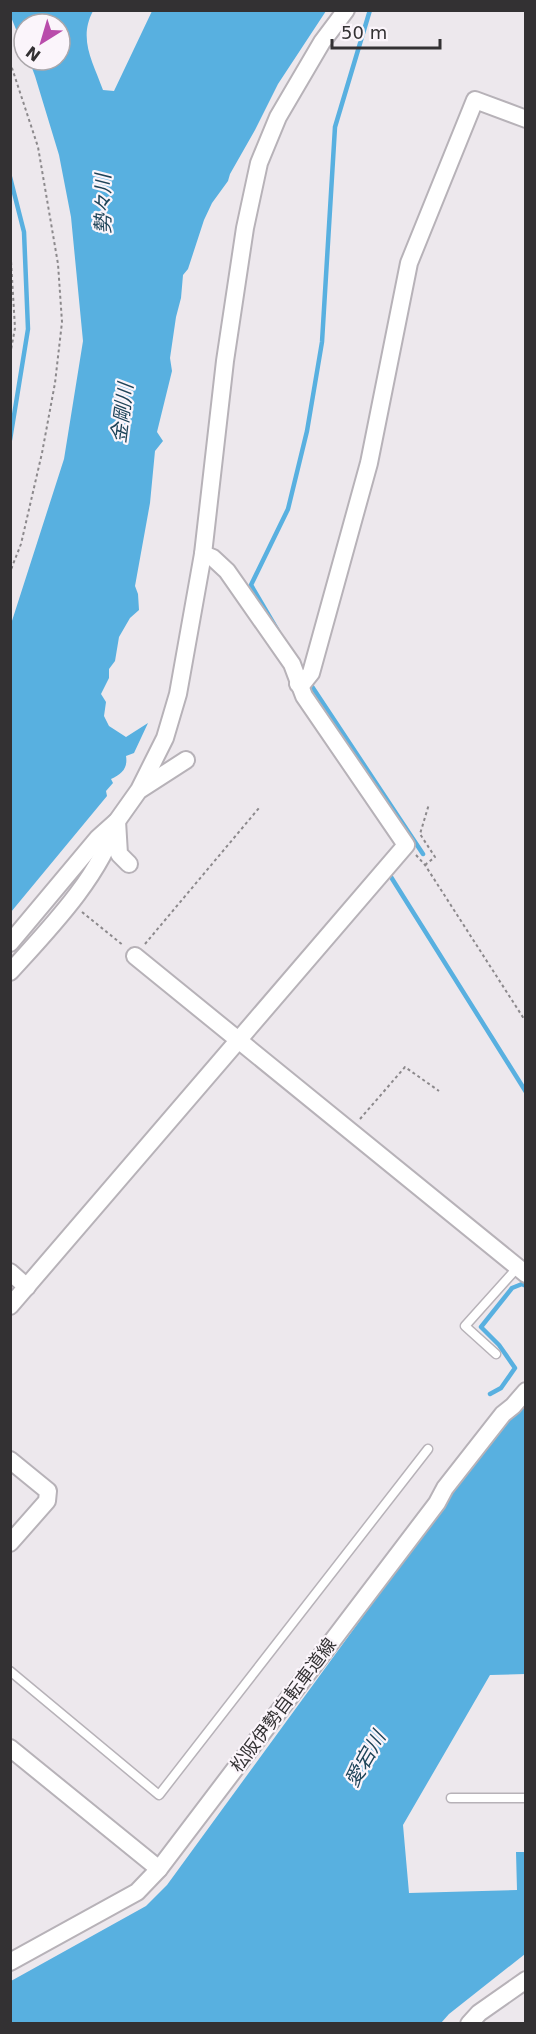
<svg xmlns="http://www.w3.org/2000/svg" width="536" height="2034" font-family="'DejaVu Sans','Noto Sans JP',sans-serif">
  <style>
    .water { fill: #58b0e0 }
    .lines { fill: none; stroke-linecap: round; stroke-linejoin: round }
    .stream { stroke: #58b0e0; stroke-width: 4.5 }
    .lane-casing { stroke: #b7b2b8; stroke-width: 11 }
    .street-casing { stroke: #b7b2b8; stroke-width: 20 }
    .path { stroke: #8c898c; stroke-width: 2; stroke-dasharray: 3 3; stroke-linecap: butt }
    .lane { stroke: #fff; stroke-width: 8 }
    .street { stroke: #fff; stroke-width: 16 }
    .labels { text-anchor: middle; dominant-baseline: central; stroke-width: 4.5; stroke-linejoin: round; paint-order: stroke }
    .street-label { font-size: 18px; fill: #333133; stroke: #fbf5fb }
    .water-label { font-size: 20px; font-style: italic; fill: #1e4459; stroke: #fbf5fb }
  </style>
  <rect width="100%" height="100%" fill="#ede8ed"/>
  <g class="water">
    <path d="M11,10L93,11C78,39 93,62 103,90L114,91L152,11H326L278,84L255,130L230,174L228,181L212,203L204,220L188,269L183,275L181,298L176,317L170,358L172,371L157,432L163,441L155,451L150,503L135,586L138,594L139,610L130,618L119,637L115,661L109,669V678L101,694L106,702L104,716L109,726L126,737L148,723L134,753L126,756C128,768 122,774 111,779L113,783L106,791L107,796L11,912V624L64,459L83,341L71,217L59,155L35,76L29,60H60V24H24V49L11,17Z"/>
    <polygon points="525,1400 525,1674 490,1675 403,1825 409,1893 517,1890 516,1852 525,1852 525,1954 449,2014 441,2023 11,2024 11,1981 146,1906 167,1885 504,1423"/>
  </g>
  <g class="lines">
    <g class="stream">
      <polyline points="10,177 24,232 28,329 10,440"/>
      <polyline points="278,631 251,585 288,509 307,431 322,342 335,127 370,10"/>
      <polyline points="309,682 423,854"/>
      <polyline points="391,877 526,1092"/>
      <polyline points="490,1394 501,1388 515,1368 499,1345 481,1327 512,1288 522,1284 526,1286"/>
    </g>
    <g class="lane-casing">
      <g id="lane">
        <polyline points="496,1354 465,1326 517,1268"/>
        <polyline points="10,1671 159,1795 428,1449"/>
        <polyline points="451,1798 526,1798"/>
      </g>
    </g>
    <g class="street-casing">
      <g id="street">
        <polyline points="298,684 303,683 311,673 369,463 409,263 475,100 526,119"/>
        <polyline points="141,789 186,760"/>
        <polyline points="10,943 98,838 117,821 139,790 165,738 178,694 203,554 225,361 245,228 259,163 278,117 322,42 346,10"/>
        <polyline points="135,956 526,1274"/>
        <path d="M10,972C49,929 100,877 117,821L119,854L129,864"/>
        <polyline points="10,1272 27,1287"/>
        <polyline points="10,1306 406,845 304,696 292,664 227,571 213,558 203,554"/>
        <polyline points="10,1460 48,1491 47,1501 10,1543"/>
        <polyline points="10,1748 159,1869"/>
        <polyline points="10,1962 137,1892 159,1869 437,1503 445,1488 503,1414 513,1406 526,1391"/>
        <polyline points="469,2024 479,2013 526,1980"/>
      </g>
    </g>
    <g class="path">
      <polyline points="10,62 38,147 58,264 62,322 55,383 42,453 21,544 10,572"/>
      <polyline points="10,244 15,328 10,355"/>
      <polyline points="416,855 425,865 526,1022"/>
      <polyline points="425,865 435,857 420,834 429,804"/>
      <polyline points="82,912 124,946"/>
      <polyline points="145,944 259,808"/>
      <polyline points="360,1119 405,1067 439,1091"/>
    </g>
    <use href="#lane" class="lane"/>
    <use href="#street" class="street"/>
  </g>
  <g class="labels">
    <g class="street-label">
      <text transform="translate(283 1705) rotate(-53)">松阪伊勢自転車道線</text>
    </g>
    <g class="water-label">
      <text transform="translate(103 204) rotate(-90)">勢々川</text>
      <text transform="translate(122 413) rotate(-83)">金剛川</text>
      <text transform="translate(365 1759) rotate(-60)">愛宕川</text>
    </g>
  </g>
  <rect width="536" height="2034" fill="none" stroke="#333133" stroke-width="24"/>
  <g transform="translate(42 42) rotate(217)"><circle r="28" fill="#fbf5fb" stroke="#aba7ab" stroke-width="1.5"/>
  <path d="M0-4.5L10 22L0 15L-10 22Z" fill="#b94cab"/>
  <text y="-9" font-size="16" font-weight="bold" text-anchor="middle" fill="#333133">N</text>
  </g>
  <path d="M332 39v9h108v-9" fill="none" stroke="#333133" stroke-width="3"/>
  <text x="341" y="39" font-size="18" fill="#333133" stroke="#fbf5fb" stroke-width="4.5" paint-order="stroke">50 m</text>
</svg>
